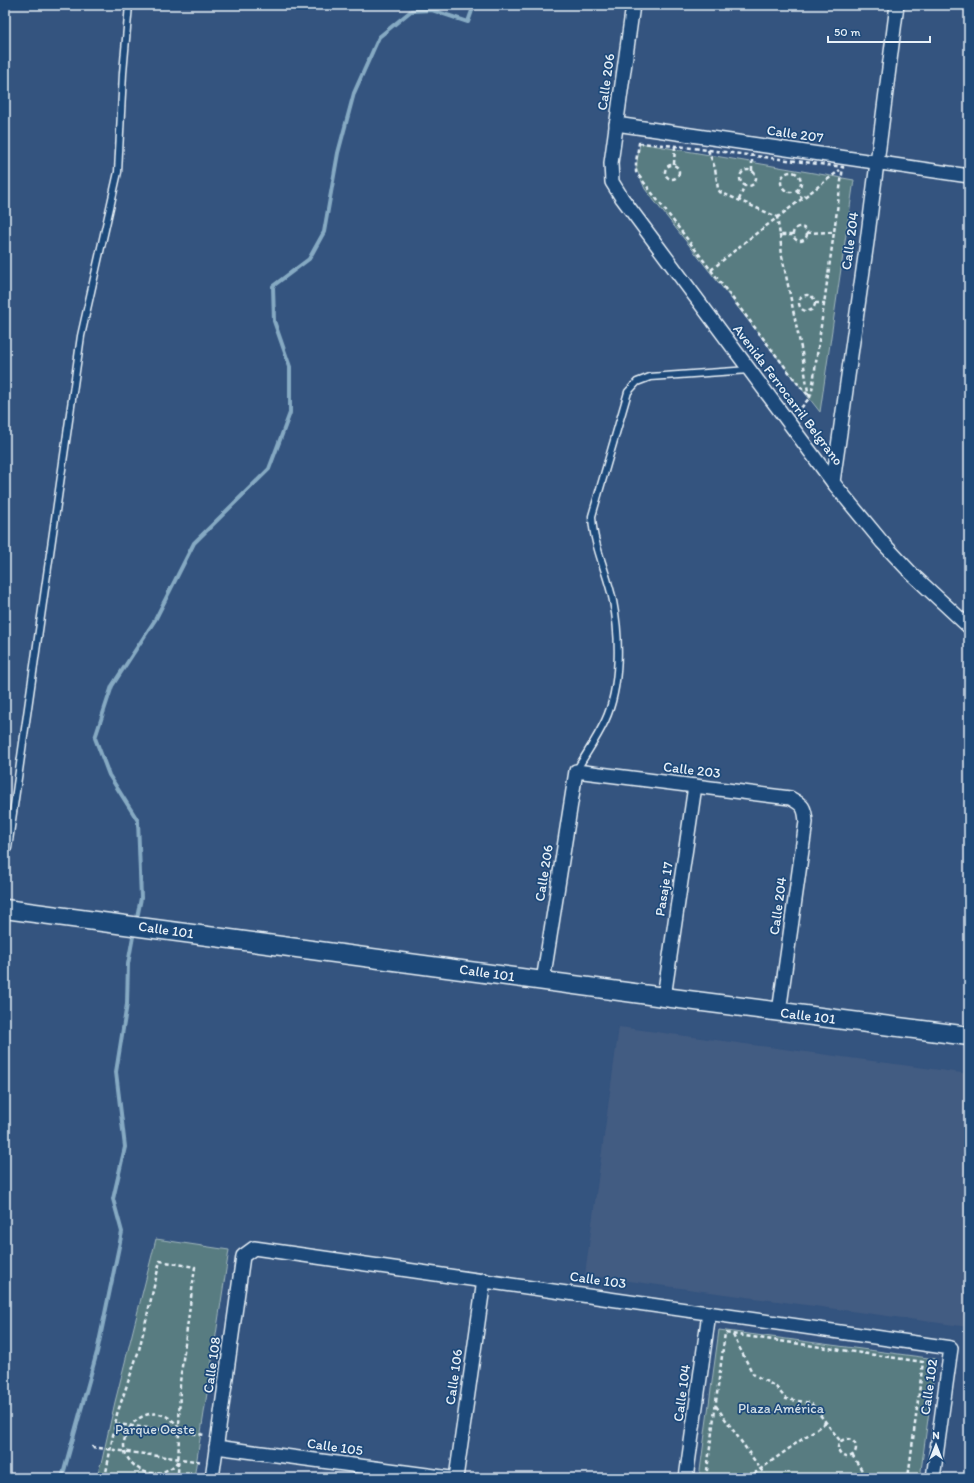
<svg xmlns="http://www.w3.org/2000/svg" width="974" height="1483" font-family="Itim,sans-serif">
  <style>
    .built { fill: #435c82 }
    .green { fill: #587c81; stroke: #a0b6bc }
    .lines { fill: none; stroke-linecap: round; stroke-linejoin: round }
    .stream { stroke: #86aac3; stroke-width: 4 }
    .lane-casing { stroke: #e8f1f8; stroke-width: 9 }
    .street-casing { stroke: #e8f1f8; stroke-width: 16 }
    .secondary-casing { stroke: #e8f1f8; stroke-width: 21 }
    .path { stroke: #e8f1f8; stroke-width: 2.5; stroke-dasharray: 4 3; stroke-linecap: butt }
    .lane { stroke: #1f4a7a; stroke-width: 6 }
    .street { stroke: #1f4a7a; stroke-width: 13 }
    .secondary { stroke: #1f4a7a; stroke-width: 18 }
    .labels { text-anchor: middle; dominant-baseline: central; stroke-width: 3.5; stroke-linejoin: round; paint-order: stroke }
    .street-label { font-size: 14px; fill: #e8f1f8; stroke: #1f4a7a }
    .park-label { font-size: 14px; fill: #d2dfe6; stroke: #1f4a7a }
  </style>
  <rect width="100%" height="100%" fill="#34547f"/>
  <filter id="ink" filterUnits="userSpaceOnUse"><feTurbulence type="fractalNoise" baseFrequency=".025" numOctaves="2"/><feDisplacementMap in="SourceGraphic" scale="8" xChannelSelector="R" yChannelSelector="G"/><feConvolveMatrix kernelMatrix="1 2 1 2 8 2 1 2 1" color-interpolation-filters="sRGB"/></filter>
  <g filter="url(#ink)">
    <polygon class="built" points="619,1027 969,1074 969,1327 585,1275"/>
    <g class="green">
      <polygon points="640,143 854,180 820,412 645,189 636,168"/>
      <polygon points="156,1239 229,1250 194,1478 96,1478 102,1460 115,1402"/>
      <polygon points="719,1330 936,1359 920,1478 699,1478"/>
    </g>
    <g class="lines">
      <g class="stream">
        <polyline points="136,923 141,898 138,821 109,775 95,738 112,686 155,620 194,543 269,469 290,413 290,367 274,321 273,286 309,259 324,232 338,153 354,93 379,37 411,11 432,10 468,22 474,5"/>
        <polyline points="62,1478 97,1352 122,1232 113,1199 125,1147 116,1072 127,1004 128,964 134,931"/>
      </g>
      <g class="lane-casing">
        <g id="lane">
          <path d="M576,771C586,754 597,738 605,721C621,687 620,637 613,601C607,572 593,545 592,516L628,392L637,382L650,377L749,370"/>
          <polyline points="5,856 8,848 81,336 118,172 123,73 129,5"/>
        </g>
      </g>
      <g class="street-casing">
        <g id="street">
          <polyline points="633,5 611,163 612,182 622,198 835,485 882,542 912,574 969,627"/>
          <polyline points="616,124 969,176"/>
          <polyline points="833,482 867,242 897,5"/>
          <path d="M543,981L576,771L790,798C803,805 805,807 806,822L779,1012"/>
          <polyline points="664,997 695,786"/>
          <polyline points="216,1447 450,1478"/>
          <polyline points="212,1478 243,1256 254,1248 951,1348 933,1478"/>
          <polyline points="456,1478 484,1280"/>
          <polyline points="686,1478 709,1313"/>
        </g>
      </g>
      <g class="secondary-casing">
        <polyline id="secondary" points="5,909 664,997 969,1036"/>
      </g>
      <g class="path">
        <polygon points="639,143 676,146 843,167 812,391 810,397 798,384 636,172 636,162"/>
        <polyline points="708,150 715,168 718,189 720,192 777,217 780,235 793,235"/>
        <polyline points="674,164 675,146"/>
        <circle cx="672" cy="172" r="7"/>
        <circle cx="748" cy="178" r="8"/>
        <polyline points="752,171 752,156"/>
        <circle cx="791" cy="182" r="10"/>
        <polyline points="797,190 802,198"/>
        <polyline points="739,200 745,185"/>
        <circle cx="800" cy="234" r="7"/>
        <polyline points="807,233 835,232"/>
        <polyline points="780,235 782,256 802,353 808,392 810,397 797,413"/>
        <polyline points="711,270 745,242 840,170"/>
        <circle cx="807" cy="303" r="8"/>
        <polyline points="815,303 825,303"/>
        <polyline points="733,1335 753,1374 776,1387 786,1399 811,1403 841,1442"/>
        <polyline points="716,1406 767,1478"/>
        <polyline points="116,1424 205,1435"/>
        <circle cx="847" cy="1448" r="9"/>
        <polyline points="92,1447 203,1462"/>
        <polyline points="852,1455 867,1478"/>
        <path d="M178,1461C172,1470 162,1473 152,1473C145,1473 140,1470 135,1466C103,1441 148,1390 178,1426"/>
        <polyline points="105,1478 117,1414 139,1350 160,1261 195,1267 180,1382 178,1478"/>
        <polyline points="706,1478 725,1333 923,1362 908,1478"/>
        <polyline points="748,1478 826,1422"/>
      </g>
      <use href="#lane" class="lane"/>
      <use href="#street" class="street"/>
      <use href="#secondary" class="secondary"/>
    </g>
  </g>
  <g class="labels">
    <g class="street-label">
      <text transform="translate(606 82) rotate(-82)">Calle 206</text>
      <text transform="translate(795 134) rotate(8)">Calle 207</text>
      <text transform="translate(850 241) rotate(-82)">Calle 204</text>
      <text transform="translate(788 395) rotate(53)">Avenida Ferrocarril Belgrano</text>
      <text transform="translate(692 770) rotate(7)">Calle 203</text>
      <text transform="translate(544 873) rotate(-81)">Calle 206</text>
      <text transform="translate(664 889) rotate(-81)">Pasaje 17</text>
      <text transform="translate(778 906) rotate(-82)">Calle 204</text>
      <text transform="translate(166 930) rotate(8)">Calle 101</text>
      <text transform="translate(487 973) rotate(8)">Calle 101</text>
      <text transform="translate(808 1016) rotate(7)">Calle 101</text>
      <text transform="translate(598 1280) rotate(8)">Calle 103</text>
      <text transform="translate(212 1365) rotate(-82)">Calle 108</text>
      <text transform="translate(454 1377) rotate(-82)">Calle 106</text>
      <text transform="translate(929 1387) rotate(-82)">Calle 102</text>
      <text transform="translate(682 1393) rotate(-82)">Calle 104</text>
      <text transform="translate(335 1447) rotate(8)">Calle 105</text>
    </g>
    <g class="park-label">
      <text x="781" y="1408">Plaza América</text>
      <text x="155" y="1429">Parque Oeste</text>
    </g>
  </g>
  <rect width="974" height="1483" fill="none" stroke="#1f4a7a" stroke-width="20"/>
  <rect x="10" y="10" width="954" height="1463" fill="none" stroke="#e8f1f8" stroke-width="1.5" filter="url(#ink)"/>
  <g transform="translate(936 1445)" stroke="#1f4a7a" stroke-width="3" paint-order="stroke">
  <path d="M0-3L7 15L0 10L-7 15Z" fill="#e8f1f8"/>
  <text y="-6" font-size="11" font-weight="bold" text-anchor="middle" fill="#e8f1f8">N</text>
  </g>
  <path d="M828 36v6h102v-6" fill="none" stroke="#e8f1f8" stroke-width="2"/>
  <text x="834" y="36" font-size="12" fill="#e8f1f8" stroke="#1f4a7a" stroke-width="3" paint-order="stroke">50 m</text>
</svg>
